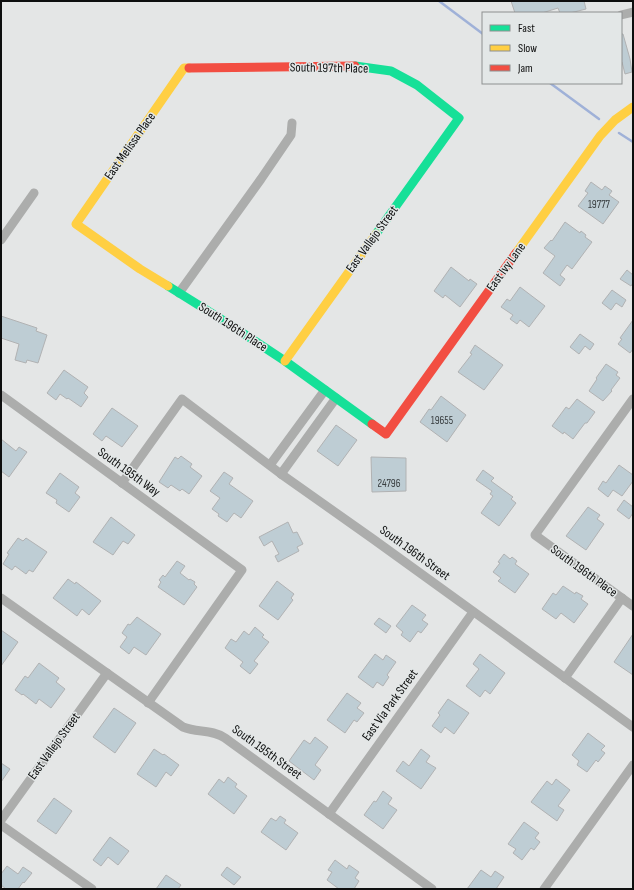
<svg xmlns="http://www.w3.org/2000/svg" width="634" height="890" font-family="'Sofia Sans Condensed',sans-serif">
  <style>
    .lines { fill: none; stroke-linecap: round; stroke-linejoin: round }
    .stream { stroke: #9fb1d8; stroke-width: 2.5 }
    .building { fill: #becdd4; stroke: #b1b2b3 }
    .street { stroke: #acadac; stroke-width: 9 }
    .fast { stroke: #16e098; stroke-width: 9 }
    .slow { stroke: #ffcf43; stroke-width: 9 }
    .jam { stroke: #f24e42; stroke-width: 9 }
    .labels { text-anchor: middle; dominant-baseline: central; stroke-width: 3; stroke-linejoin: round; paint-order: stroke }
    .number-label { font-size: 11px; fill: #393e40 }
    .street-label { font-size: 13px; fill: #0d0e0e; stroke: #e3e7e7 }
  </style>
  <rect width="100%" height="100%" fill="#e4e6e6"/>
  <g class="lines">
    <g class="stream">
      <polyline points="439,1 483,34"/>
      <polyline points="550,83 599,119"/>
      <polyline points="619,133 633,142"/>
    </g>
  </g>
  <g class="building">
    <polygon points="511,1 584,1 586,9 570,13 560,13 558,8 542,13 515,13"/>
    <polygon points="621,34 623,34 630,59 632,72 625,74 622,62 621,62"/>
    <polygon points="591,182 602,190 605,186 612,191 609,195 619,202 603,224 578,206 588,193 585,191"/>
    <polygon points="565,222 580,233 581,231 586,235 585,237 592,242 572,269 567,265 560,275 565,279 560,286 543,273 555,256 544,248 551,240 552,241"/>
    <polygon points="451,267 469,281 470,279 477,284 460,307 445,295 443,298 434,291"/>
    <polygon points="627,270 633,275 633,283 631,286 620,279"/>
    <polygon points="520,287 545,306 529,327 520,320 517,324 510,319 513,315 501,307 507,299 510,301"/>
    <polygon points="612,290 626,300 622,307 616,303 611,310 602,303"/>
    <polygon points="1,316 37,328 36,331 47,335 38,363 27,360 26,363 15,360 19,344 1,338"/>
    <polygon points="633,320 633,349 630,353 618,344 622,339 620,338"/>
    <polygon points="580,334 594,344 590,350 585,346 579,354 570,347"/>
    <polygon points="475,345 503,365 484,390 458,372 472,354 470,353"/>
    <polygon points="606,364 618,372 616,375 620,378 611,390 612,391 603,401 589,391 597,379 596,378"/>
    <polygon points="64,370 88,387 84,393 88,397 81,407 68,398 67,399 60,394 56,400 47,393"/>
    <polygon points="441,396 466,415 447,442 420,422 429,409 431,410"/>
    <polygon points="577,399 595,412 587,423 585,423 573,439 564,432 563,434 552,426 566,407 569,409"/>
    <polygon points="112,408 138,426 122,447 106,436 102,441 93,434"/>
    <polygon points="336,425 357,440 338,466 317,451"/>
    <polygon points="1,439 16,451 19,447 27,452 9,477 1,471"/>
    <polygon points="181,456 192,464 190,467 202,476 189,494 182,489 180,491 171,485 168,488 159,482 175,457 178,459"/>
    <polygon points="371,457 406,458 406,491 372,492"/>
    <polygon points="619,465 633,475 633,481 622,496 613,490 608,497 598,489 603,481 606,483"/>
    <polygon points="483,470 494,478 491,481 513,497 511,499 516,503 499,526 481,513 493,496 490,494 492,491 476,480"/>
    <polygon points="224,472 233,478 229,484 253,501 241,518 234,513 227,522 218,516 219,514 212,509 220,498 210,491"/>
    <polygon points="60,473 79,487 75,493 80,497 69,512 56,503 57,500 46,493"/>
    <polygon points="624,500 633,507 633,513 629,519 617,510"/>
    <polygon points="588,507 600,515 597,519 604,524 586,550 566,536"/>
    <polygon points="111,517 135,535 128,544 123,541 113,555 93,542"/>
    <polygon points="288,522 293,533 297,532 303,544 297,547 299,551 278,562 275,556 279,554 272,541 264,546 259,537"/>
    <polygon points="18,538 23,541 26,538 47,552 33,572 29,570 26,574 15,566 12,570 3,564 9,554 7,553"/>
    <polygon points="504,554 510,559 512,557 517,561 515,564 529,574 515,593 498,581 501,578 493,572 500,563 498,562"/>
    <polygon points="177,561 185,566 180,573 189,580 190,579 195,582 194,584 197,587 184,605 158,587 161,582 159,580 163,575 165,577"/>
    <polygon points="68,579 75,584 76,582 101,601 89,615 82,609 77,616 53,598"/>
    <polygon points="277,581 294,594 291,598 293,600 278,620 259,606"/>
    <polygon points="563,586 575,594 576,592 583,596 581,599 588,604 574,623 561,613 556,619 542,609 553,593 556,595"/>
    <polygon points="412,605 426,615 422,620 428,624 421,633 418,631 410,642 401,635 403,632 396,626"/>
    <polygon points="137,617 161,634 146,655 134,647 129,654 120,647 127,637 122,633 128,624 130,625"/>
    <polygon points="379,618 391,626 386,633 374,624"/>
    <polygon points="255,627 264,635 262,637 269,642 254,661 258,664 250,674 240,666 243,662 225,648 231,639 236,642 244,631 249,635"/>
    <polygon points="1,630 18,642 1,666"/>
    <polygon points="633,634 633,675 614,662"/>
    <polygon points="375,654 383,660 386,655 396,662 387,675 389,677 383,686 377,682 373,688 358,677"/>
    <polygon points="480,654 505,673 490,694 485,690 480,697 466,686 479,669 473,664"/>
    <polygon points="39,663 59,678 56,682 65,689 51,708 39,699 36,704 23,694 22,695 15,690 25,676 28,678"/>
    <polygon points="347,693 361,703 357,708 364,713 357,722 354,720 345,733 327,720"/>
    <polygon points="448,699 469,713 454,734 445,727 441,733 432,726 440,715 438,713"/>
    <polygon points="114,708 136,723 115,753 93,737"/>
    <polygon points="588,733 605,746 601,750 605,753 598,762 596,760 587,772 577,765 579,761 572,755"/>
    <polygon points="315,737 328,747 315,765 321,770 314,780 289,761 304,740 310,744"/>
    <polygon points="154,749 163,755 164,754 179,765 171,776 166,772 156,787 137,774"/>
    <polygon points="421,749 430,756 426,762 436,768 421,789 396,771 403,761 409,766"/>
    <polygon points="1,763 10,769 1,782"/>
    <polygon points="228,777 237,784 235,787 247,796 234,814 208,794 219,779 224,783"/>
    <polygon points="556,779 570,790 558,806 564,810 557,821 531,802 547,781 552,785"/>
    <polygon points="383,791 392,798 388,804 397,810 383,829 364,815 374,801 376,802"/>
    <polygon points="54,798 72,811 56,834 37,821"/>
    <polygon points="280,816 286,820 284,823 298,833 286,850 261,832 271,818 276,821"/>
    <polygon points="524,822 539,833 535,838 540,842 534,850 531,848 522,860 513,853 516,849 508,844"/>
    <polygon points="110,837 129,851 118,865 108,857 101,866 93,860"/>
    <polygon points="335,860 347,869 349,865 359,872 355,878 359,881 354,889 339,889 327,880 332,872 328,870"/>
    <polygon points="7,866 18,874 23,867 32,873 24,883 23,882 18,889 6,889 1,885 1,874"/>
    <polygon points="227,867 241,877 234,885 221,875"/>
    <polygon points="481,870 491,877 495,871 504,877 496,889 467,889"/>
    <polygon points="166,875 181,885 178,889 156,889"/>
  </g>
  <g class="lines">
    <g class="street">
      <polyline points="621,15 633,12"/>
      <polyline points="1,240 34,193"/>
      <polyline points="179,293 261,179 291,135 292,123"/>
      <polyline points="1,395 242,570 148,703"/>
      <polyline points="633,399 535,535 633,606"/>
      <polyline points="270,465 325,390"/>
      <polyline points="281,474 336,398"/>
      <polyline points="122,483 182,399 281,474 373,539 633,727"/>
      <path d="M1,598L183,727C197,733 212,729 225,738L432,889"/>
      <polyline points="565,678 622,598"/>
      <polyline points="329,814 473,612"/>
      <polyline points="1,820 107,673"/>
      <polyline points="1,825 92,889"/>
      <polyline points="544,889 633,765"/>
    </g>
    <g class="fast">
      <polyline points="355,66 391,71 417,85 459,118 376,234"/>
      <polyline points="168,286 229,324 285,361 372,424"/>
    </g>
    <g class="slow">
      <polyline points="516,253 600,136 615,120 633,107"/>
      <polyline points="168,286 140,269 76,224 184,68 189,68"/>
      <polyline points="285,361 376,234"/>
    </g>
    <g class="jam">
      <polyline points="189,68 355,66"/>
      <polyline points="372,424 386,434 516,253"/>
    </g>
  </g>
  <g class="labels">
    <g class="number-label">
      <text x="599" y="204">19777</text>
      <text x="442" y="420">19655</text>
      <text x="389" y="483">24796</text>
    </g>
    <g class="street-label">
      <text transform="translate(329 68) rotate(1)">South 197th Place</text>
      <text transform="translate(130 146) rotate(-55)">East Melissa Place</text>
      <text transform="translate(372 239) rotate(-54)">East Vallejo Street</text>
      <text transform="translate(506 267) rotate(-54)">East Ivy Lane</text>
      <text transform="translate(233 327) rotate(33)">South 196th Place</text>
      <text transform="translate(129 472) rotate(36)">South 195th Way</text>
      <text transform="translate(415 553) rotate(36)">South 196th Street</text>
      <text transform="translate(584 571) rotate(36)">South 196th Place</text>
      <text transform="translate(390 705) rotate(-54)">East Via Park Street</text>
      <text transform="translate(54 746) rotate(-54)">East Vallejo Street</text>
      <text transform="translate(267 752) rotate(36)">South 195th Street</text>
    </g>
  </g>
  <rect width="634" height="890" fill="none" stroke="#0d0e0e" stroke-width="4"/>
  <rect x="482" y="12" width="140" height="72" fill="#e3e7e7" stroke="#8d9090"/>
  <rect x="490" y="25" width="20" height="6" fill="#16e098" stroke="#8d9090"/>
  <text x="518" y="32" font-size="12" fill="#0d0e0e">Fast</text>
  <rect x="490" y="45" width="20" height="6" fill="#ffcf43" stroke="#8d9090"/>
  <text x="518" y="52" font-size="12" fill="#0d0e0e">Slow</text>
  <rect x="490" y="65" width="20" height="6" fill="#f24e42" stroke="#8d9090"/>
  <text x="518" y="72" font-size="12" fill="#0d0e0e">Jam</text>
</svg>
